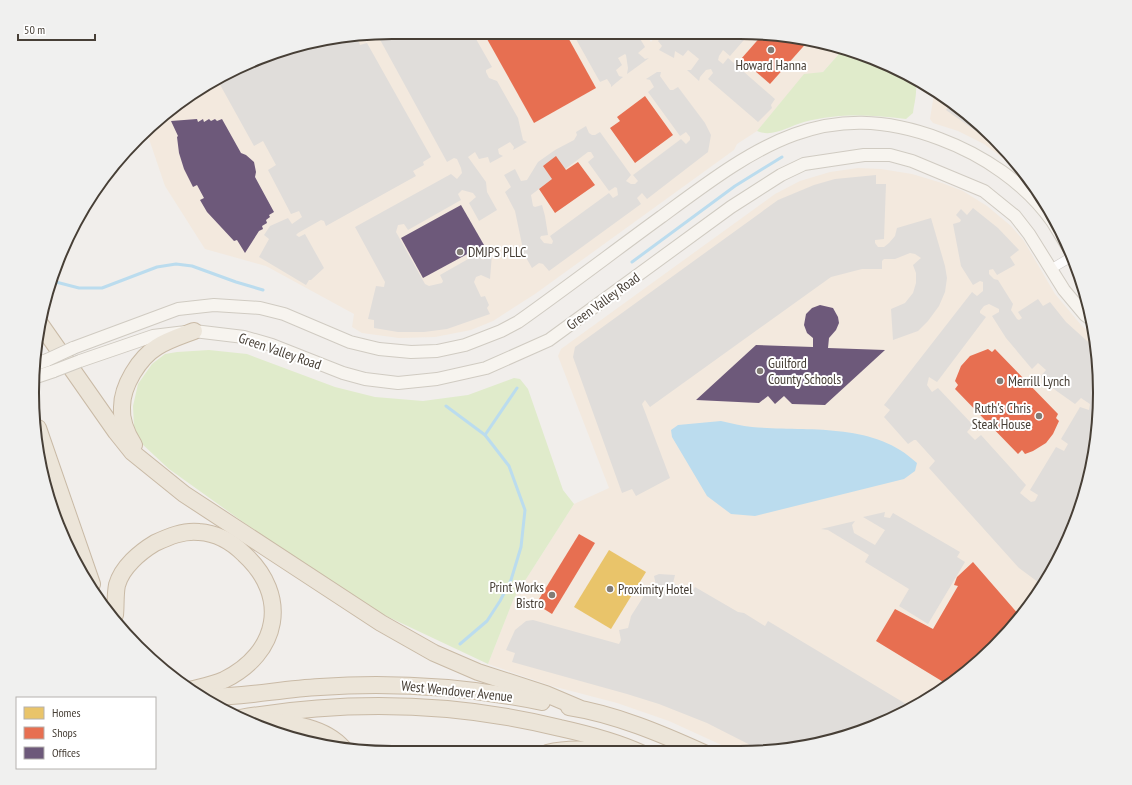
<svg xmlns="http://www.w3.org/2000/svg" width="1132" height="785" font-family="'PT Sans Narrow',sans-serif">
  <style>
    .commercial { fill: #f3e9de }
    .green { fill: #e0ebcb }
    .parking { fill: #e0ddda; fill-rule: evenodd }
    .water { fill: #bbdcee }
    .homes { fill: #e9c46a }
    .shops { fill: #e76f51 }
    .offices { fill: #6d597a }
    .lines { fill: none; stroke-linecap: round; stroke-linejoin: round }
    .stream { stroke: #bbdcee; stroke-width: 3 }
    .street-casing { stroke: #cfccc8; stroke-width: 10 }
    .secondary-casing { stroke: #d0cbc2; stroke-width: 14 }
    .highway-casing { stroke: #c9baa6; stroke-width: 18 }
    .street { stroke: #fdfcfc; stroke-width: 9 }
    .secondary { stroke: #f7f4ef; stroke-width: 12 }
    .highway { stroke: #ece5d9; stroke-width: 16 }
    .secondary-bridge-casing { stroke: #d0cbc2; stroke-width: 14; stroke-linecap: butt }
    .secondary-bridge { stroke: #f7f4ef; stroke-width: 12 }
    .poi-dot { fill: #827c75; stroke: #fff; stroke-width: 1.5 }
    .labels { text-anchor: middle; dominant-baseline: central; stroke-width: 4; stroke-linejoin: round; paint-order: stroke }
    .poi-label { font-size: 14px; fill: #473f36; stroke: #fff; text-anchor: start }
    .street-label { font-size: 14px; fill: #473f36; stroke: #fff }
    .rim { fill: none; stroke: #473f36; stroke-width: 2 }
  </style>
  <rect width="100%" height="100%" fill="#f1eeeb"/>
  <g class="commercial">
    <polygon points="392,32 644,32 651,42 659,32 740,32 810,39 837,48 838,55 823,72 804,75 757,131 737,144 734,150 535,294 493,321 471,330 435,337 399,338 362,333 352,327 354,314 266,266 205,249 165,186 147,133 192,93 299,44"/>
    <polygon points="934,94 995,138 1023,173 984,144 958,131 933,123 930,119"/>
    <polygon points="858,168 881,169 912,174 942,183 963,191 987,206 1011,226 1024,241 1055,294 1082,326 1094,336 1100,393 1093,463 1072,531 1039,593 994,648 899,716 810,746 739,753 669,721 617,703 552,686 488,664 514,598 574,504 609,488 558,356 561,349 775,194 800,181 830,172"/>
  </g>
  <g class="green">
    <path d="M837,48C852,53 910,69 915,82C918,91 914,104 913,113L906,119C870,115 840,113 804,122C789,126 773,138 757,131L804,74L823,72L838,55Z"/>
    <polygon points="209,350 247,354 335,387 375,397 423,401 468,395 514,378 520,379 528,389 563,490 574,504 514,598 488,664 382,614 278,547 169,469 141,443 134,427 133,406 138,384 152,364 165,354 177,352"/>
  </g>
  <g class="parking">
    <polygon points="393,32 472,32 492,67 486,70 486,72 489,78 497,81 518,118 523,140 527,142 513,150 514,147 510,142 498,149 499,154 503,156 490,163 488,157 479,159 475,152 468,157 486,182 487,192 497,210 479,221 469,203 476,197 473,193 462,190 458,194 461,200 408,230 404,224 398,225 396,232 425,284 429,286 442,283 443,281 440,275 477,254 483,260 492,254 490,279 481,275 476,277 474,282 481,297 485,296 489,305 487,308 490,314 447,329 424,332 398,332 374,328 374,320 368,319 376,286 384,287 385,282 355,227 451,174 457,179 462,173 461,168 457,159 454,158 447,162 378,36"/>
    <polygon points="572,32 636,32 645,47 638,53 645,59 649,58 627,74 628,68 626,55 625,54 618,58 622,65 616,70 619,76 623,77 611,87 611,85 607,79 600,82"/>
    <polygon points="666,32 750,33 730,56 723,50 719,56 718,60 723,64 728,58 775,99 771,105 772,108 758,122 708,79 713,73 711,69 706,70 700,77 699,81 687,70 691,70 699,59 688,50 683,56 675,51 674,58 659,50 662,46 658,41"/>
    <polygon points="357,37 360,45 367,43 431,157 423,162 424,165 413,171 416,176 326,226 324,221 321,220 298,233 296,235 299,237 305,234 324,268 311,280 309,280 306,285 259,257 269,239 264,235 270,226 288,218 292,224 302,217 299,211 291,214 268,170 276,165 263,141 254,146 218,81 299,44"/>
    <path d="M657,72H661L660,76L670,90H673L678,87L705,123L711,135L708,152L647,199L642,193L637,198L641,204L549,271L543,264L539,263L532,268L524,254L515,211L505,192L511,187L504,175L515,169L521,181L527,180L538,162L555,150L574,140L577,135L576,132L586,126L589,133L592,135H595L600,132L631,175L626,181L631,184H635L638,181L633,175L681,139L686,144L690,140V137L686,132L680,136L648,92L654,87L650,80L646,79ZM588,152H591L594,157L588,162L609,191L615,187L617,188L618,195L613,198L609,193L550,236L553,241L552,244L544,243L540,238L541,236L548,235L545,216L542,205L535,207L533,206L531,195Z"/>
    <polygon points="949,105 980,127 976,131 946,110"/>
    <polygon points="876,175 876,184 886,184 884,239 875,240 875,243 878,247 884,247 889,243 895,236 897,228 931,218 945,266 947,278 945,292 939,306 928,321 918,331 893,340 891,309 905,303 913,293 916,283 916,273 913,265 921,258 915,254 910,253 895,259 884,259 882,261 882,269 862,269 831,277 650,407 645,400 642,404 670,478 636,496 632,489 622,493 573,357 575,347 778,200 814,185 835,179"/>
    <path d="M973,208L998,228L1019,250L1010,257L1015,265L997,275L993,269L989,270V274L994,279L998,280L1013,304L1011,310L1017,319L1019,320L1022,318L1018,312L1038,299L1043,306L1050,302L1066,322L1096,349L1100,393L1093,463L1072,531L1042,585L1019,568L929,468L935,461L916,440H914L908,444L884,417L890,410L884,405L972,292L977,296L983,291V282L980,281L973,285L961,266L953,224L960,222L961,220L956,215L961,209L967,215ZM989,304L999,309V312L992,316L1006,338L1032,369L1038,363L1046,370L1040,377L1051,387L1075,404L1081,398L1090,404L1089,410L1080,407L1061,439L1068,444L1064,451L1056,447L1030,490L1038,495L1035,501L1031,502L1020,493L1026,485L981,435L975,440L967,432L973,425L938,388L932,392L927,385L929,377L937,382L986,317L980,313V311L984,306Z"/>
    <polygon points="885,512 884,517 890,518 893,513 960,552 957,557 965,562 928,624 899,606 909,589 865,562 869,555 828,530 821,529 855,521 852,525 854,533 875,545 885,530 863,517"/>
    <polygon points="659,574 675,575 673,583 691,594 695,587 738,612 744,613 765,626 768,621 911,707 899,716 810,746 762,751 707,723 659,704 627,694 512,662 515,653 506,650 515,630 526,621 533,620 619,644 621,640 619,630 628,628 631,616 645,594 656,585 654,576"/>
  </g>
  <path class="water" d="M721,421C731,423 742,426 752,427C806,432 873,421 917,463L915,471L904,479L755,516L731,514L707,496L672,437L671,430L678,425Z"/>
  <polygon class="homes" points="609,550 646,572 611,629 574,607"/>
  <g class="shops">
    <polygon points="500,32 565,32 596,88 534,123 487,39"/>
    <polygon points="763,34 810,39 770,84 741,59"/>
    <polygon points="645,96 673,135 635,163 610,128 620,121 617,117"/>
    <polygon points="556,156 566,170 578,162 595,185 555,213 539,189 552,179 543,166"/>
    <polygon points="988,349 992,352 995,349 1058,414 1056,418 1059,421 1053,434 1046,443 1033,451 1025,454 1022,450 1018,454 955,389 958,385 955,381 961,366 970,356"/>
    <polygon points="579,534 595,543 552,614 536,604"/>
    <polygon points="973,562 1020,616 994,648 945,683 876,641 895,609 933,629 958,586 954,585 957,577"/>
  </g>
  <g class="offices">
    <polygon points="197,119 198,122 203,119 204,122 209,119 211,121 215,119 217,121 222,119 241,153 246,155 254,162 256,172 255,177 274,212 269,215 270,217 266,220 267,223 262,226 263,229 259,231 245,253 237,240 234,241 207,212 200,200 204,198 197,185 193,187 184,169 179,153 177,137 178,136 171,121"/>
    <polygon points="461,205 484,245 423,278 401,238"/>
    <polygon points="820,305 833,308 838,317 839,323 836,330 829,338 828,348 885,350 825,405 792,404 784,396 775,404 768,396 759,403 696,400 756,345 813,347 813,338 807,333 804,325 806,314 812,308"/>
  </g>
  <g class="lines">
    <g class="stream">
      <polyline points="632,262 735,186 782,157"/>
      <polyline points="52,281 79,288 102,288 157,267 176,264 192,266 236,282 263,290"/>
      <polyline points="446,406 485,435 509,466 525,510 521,547 511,580 500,601 487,621 460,644"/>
      <polyline points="485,435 517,388"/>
    </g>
    <g class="street-casing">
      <polyline id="street" points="1051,269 1073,256"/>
    </g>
    <g class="secondary-casing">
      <g id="secondary">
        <path d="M73,348L178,309L214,305L260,308L284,314L350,342L379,349L411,352L437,351L465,345L501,331L518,322C566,288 613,252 661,217C752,150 822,94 940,139C983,155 1025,183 1052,221C1059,232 1066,244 1073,255"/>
        <polyline points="80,361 153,336 194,331 244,337 272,345 343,373 365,379 398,383 437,379 486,368 549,340 731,207 781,175 804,164 864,155 890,155 912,161 984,191 1015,216 1029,234 1064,290 1085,315 1093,321"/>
        <polyline points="36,364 47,360"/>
        <polyline points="36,377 54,371"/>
      </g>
    </g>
    <g class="highway-casing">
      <g id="highway">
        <polyline points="41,325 116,432 132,452 184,494 381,623 434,653 478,672 546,694 579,708"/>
        <polyline points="38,428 92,584"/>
        <path d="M134,445C127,434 121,421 122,407C122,386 139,358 157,347C168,340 181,336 194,331"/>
        <path d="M115,615C116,606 115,595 117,585C122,567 140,552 155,543C168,537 184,530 199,532C216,533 232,542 244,554C290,596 279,653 224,680C213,685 201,687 189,690"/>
        <path d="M202,697C241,698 280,689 320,687C394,682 469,687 542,702"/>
        <path d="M569,707C615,714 662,734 704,753"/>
        <path d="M240,718C346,700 455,702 560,728C587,734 615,741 641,753"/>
        <path d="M262,720C289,723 324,726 343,748"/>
        <path d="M547,753C568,748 590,749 611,753"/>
      </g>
    </g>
    <use href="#street" class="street"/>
    <use href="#secondary" class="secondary"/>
    <use href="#highway" class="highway"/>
    <g class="secondary-bridge-casing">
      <g id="secondary-bridge">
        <polyline points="47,360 73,348"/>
        <polyline points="54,371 80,361"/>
      </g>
    </g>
    <use href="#secondary-bridge" class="secondary-bridge"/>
  </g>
  <g class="poi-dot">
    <circle cx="771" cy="50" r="4"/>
    <circle cx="460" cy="252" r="4"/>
    <circle cx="760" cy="371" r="4"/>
    <circle cx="1000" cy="381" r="4"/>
    <circle cx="1039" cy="416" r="4"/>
    <circle cx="610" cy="589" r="4"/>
    <circle cx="552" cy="595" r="4"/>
  </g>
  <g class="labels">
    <g class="poi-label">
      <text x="771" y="65" text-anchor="middle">Howard Hanna</text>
      <text x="468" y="252">DMJPS PLLC</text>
      <text x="768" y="363">Guilford<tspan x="768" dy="16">County Schools</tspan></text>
      <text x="1008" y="381">Merrill Lynch</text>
      <text x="1031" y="408" text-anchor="end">Ruth's Chris<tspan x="1031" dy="16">Steak House</tspan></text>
      <text x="544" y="587" text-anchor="end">Print Works<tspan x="544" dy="16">Bistro</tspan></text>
      <text x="618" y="589">Proximity Hotel</text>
    </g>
    <g class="street-label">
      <text transform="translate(603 301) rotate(-36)">Green Valley Road</text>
      <text transform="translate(280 351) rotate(19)">Green Valley Road</text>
      <text transform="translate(457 691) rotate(6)">West Wendover Avenue</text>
    </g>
  </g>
  <path d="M0 0H1132V785H0ZM392 39H740A353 353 0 0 1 1093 392V393A353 353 0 0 1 740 746H392A353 353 0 0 1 39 393V392A353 353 0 0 1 392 39Z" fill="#f0f0ef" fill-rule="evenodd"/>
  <path class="rim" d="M392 39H740A353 353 0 0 1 1093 392V393A353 353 0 0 1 740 746H392A353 353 0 0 1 39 393V392A353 353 0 0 1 392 39Z"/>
  <rect x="16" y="697" width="140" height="72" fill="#ffffff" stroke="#b5b2af"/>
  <rect x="24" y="707" width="20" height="12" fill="#e9c46a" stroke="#b5b2af"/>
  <text x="52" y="717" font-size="12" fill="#473f36">Homes</text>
  <rect x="24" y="727" width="20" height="12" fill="#e76f51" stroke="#b5b2af"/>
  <text x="52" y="737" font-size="12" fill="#473f36">Shops</text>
  <rect x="24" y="747" width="20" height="12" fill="#6d597a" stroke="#b5b2af"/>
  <text x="52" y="757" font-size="12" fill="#473f36">Offices</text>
  <path d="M18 34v6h77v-6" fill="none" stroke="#473f36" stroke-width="2"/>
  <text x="24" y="34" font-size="12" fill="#473f36" stroke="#ffffff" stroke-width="3" paint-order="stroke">50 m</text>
</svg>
